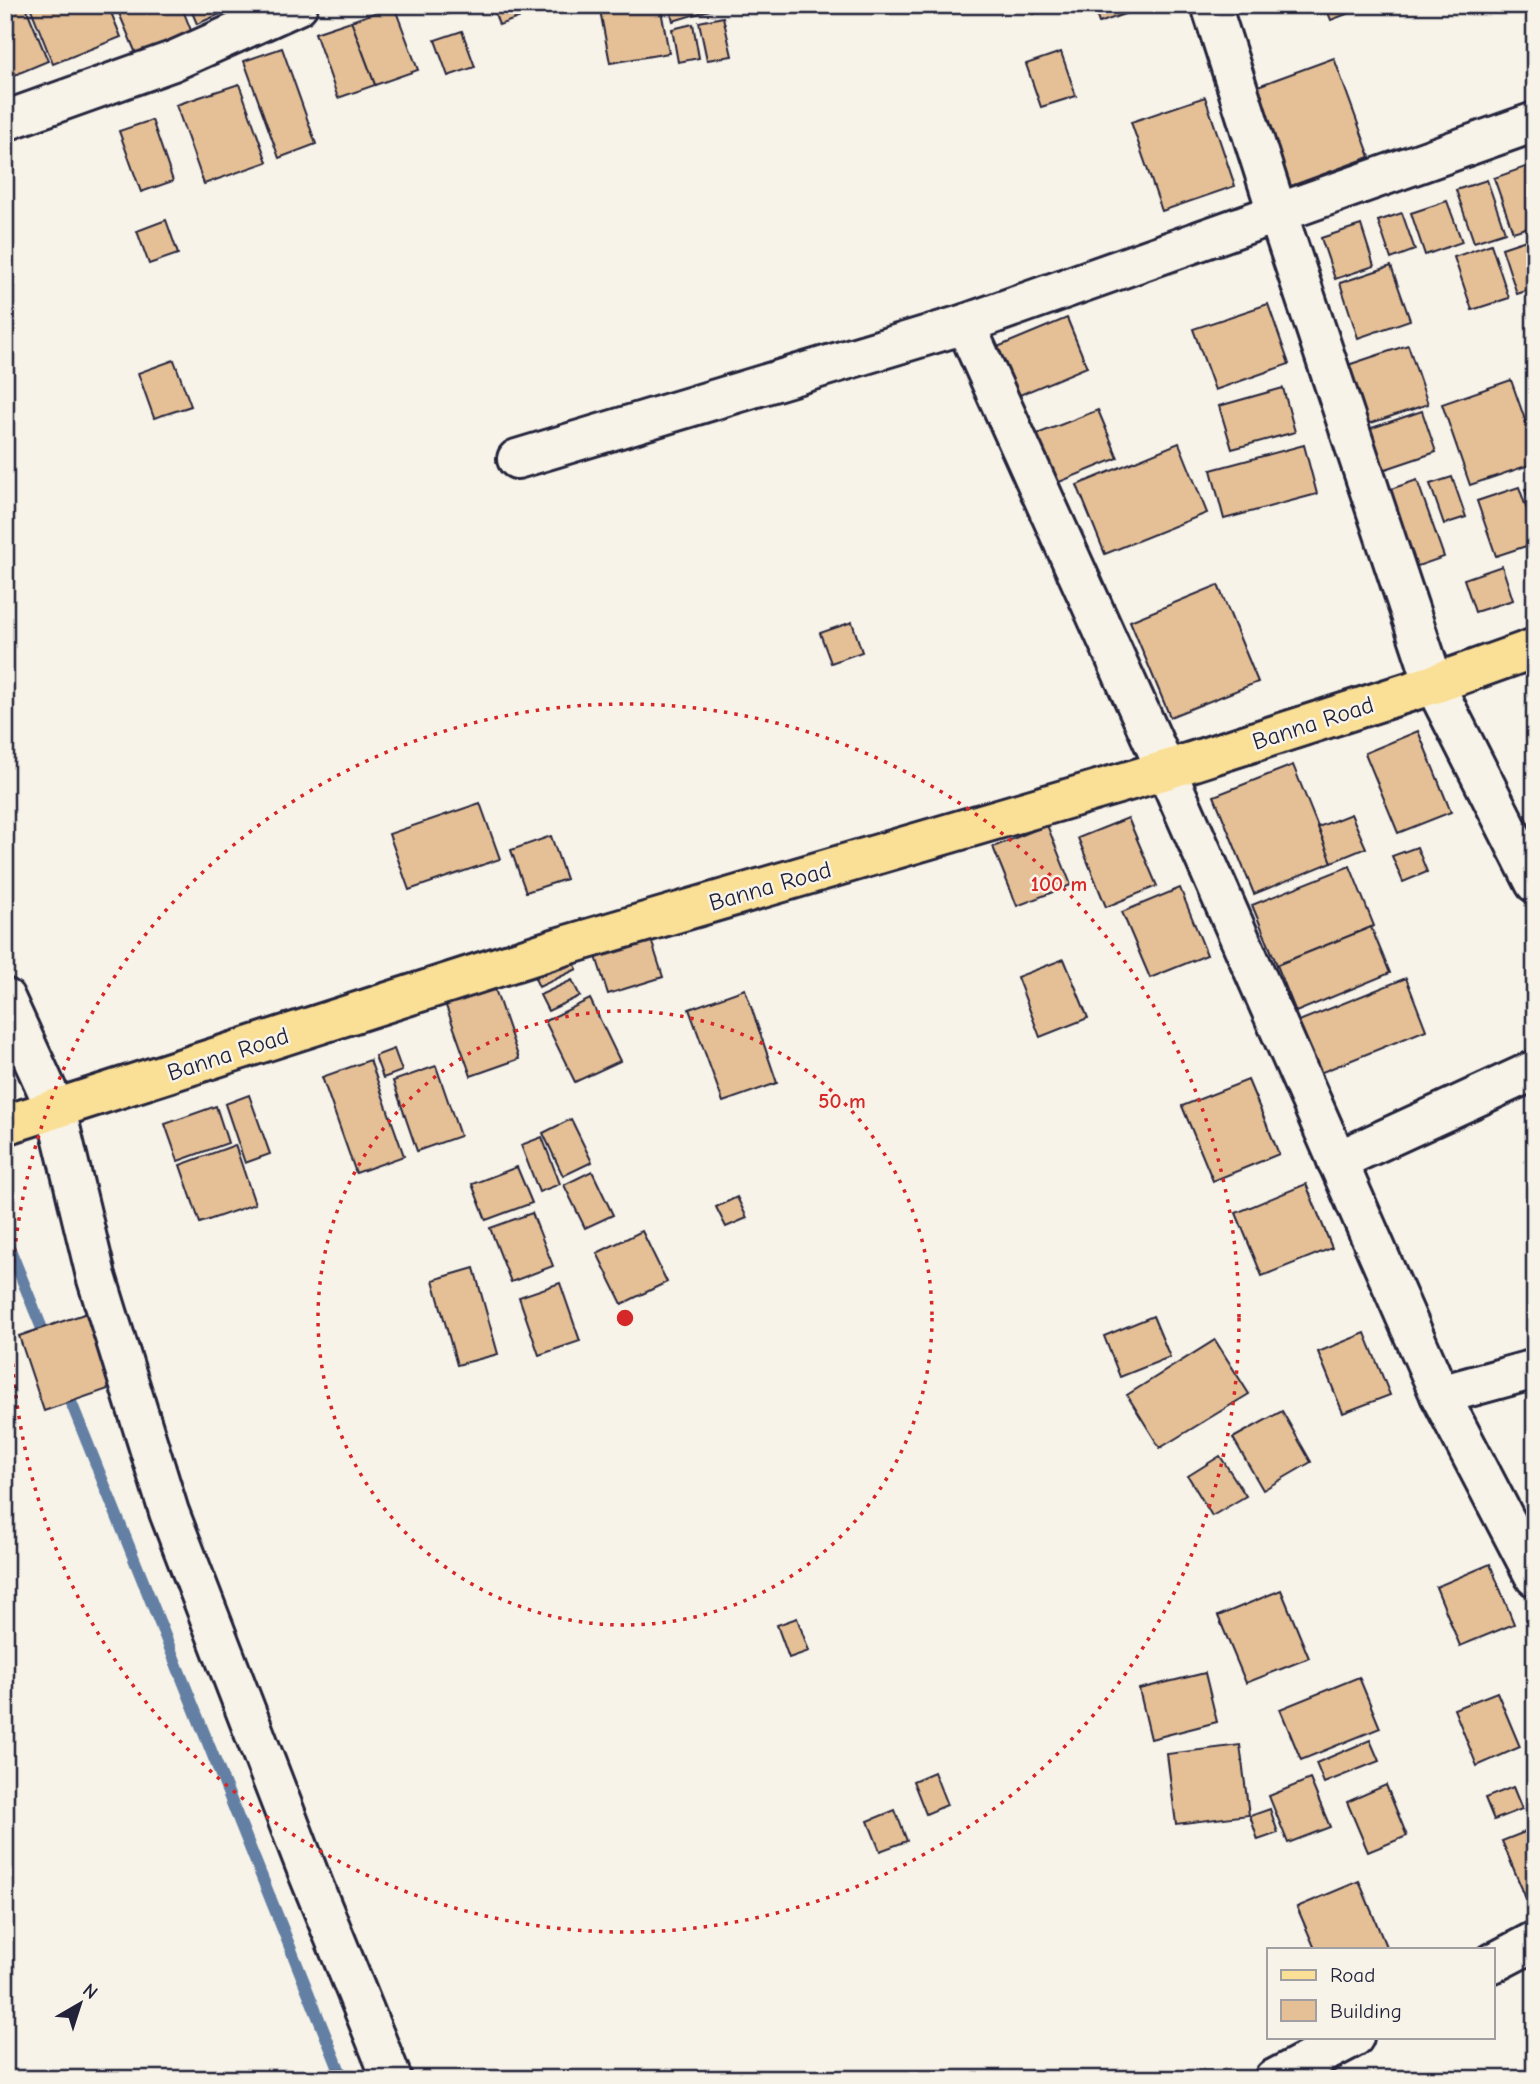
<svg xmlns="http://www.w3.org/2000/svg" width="1540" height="2084" font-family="'Comic Neue',sans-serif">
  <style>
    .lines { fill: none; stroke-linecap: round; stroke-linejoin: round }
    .stream { stroke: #637fa3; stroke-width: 12 }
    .building { fill: #e5c096; stroke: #22223b; stroke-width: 2 }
    .minor-casing { stroke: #22223b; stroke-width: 44 }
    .major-casing { stroke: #22223b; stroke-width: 44 }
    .minor { stroke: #f7f3e8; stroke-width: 38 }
    .major { stroke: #fadf96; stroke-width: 38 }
    .ring { fill: none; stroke: #d62828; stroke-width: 3.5; stroke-dasharray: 3.5 7 }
    .labels { text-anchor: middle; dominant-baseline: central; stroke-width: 5; stroke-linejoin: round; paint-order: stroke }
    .street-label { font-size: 24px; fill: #22223b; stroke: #f7f3e8 }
    .centre { fill: #d62828; stroke: #f7f3e8; stroke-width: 3.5 }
    .ring-label { font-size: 21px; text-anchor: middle; font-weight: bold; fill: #d62828; stroke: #f7f3e8; stroke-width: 5; stroke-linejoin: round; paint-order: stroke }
  </style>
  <rect width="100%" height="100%" fill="#f7f3e8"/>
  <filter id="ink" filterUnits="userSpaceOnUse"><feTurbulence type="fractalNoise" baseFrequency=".0143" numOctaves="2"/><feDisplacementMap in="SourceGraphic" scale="14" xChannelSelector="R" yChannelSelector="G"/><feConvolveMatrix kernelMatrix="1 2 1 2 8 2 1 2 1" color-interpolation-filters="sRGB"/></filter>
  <g filter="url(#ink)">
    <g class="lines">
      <g class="stream">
        <polyline points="5,1237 47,1341"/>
        <polyline points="65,1387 343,2079"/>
      </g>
    </g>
    <g class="building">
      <polygon points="5,5 25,5 48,61 5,79"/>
      <polygon points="39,5 108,5 121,37 53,64 31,9"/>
      <polygon points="181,5 192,33 137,56 116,6"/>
      <polygon points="189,5 222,5 225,12 197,24"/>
      <polygon points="441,5 472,5 445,15"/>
      <polygon points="492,5 535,5 537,11 499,25"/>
      <polygon points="599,5 660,5 669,53 610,63"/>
      <polygon points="669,5 719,5 720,7 673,21"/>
      <polygon points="1030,5 1057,5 1033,14"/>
      <polygon points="1093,5 1150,5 1099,23"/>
      <polygon points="1325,5 1362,5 1363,8 1331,20"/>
      <polygon points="394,6 418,70 375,85 351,21"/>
      <polygon points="723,17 732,56 707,60 699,22"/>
      <polygon points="351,21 375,85 338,98 315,33"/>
      <polygon points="693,24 699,58 678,62 672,29"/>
      <polygon points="462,31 475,67 448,76 435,40"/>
      <polygon points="282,48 316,144 279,158 244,61"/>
      <polygon points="1061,52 1076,96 1041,107 1026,64"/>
      <polygon points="1334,58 1370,157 1291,186 1255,87"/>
      <polygon points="239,84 267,162 204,184 176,105"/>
      <polygon points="1205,97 1235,186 1162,211 1131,122"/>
      <polygon points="152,120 173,181 141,192 119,131"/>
      <polygon points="1534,164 1535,225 1513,232 1494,178"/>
      <polygon points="1487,180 1505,232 1474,242 1456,190"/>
      <polygon points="1447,201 1462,242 1425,255 1411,213"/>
      <polygon points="1402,213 1415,250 1391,259 1378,221"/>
      <polygon points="166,220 178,254 149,264 137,231"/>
      <polygon points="1361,225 1374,266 1335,279 1321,238"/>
      <polygon points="1532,238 1535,246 1535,288 1517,294 1502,248"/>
      <polygon points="1491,244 1509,298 1472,310 1454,257"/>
      <polygon points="1391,266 1410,320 1358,338 1340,283"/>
      <polygon points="1268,304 1289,364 1215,390 1193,329"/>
      <polygon points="1067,318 1087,367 1015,397 995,348"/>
      <polygon points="1408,345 1428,404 1362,426 1342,367"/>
      <polygon points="174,360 191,406 154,418 138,373"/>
      <polygon points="1511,380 1535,448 1535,463 1470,485 1442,404"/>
      <polygon points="1283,388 1295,432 1232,449 1219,406"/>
      <polygon points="1098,410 1118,458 1052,485 1032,436"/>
      <polygon points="1422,411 1436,452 1371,474 1357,433"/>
      <polygon points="1179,443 1207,513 1105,554 1077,485"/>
      <polygon points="1304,445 1317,494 1224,519 1211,470"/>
      <polygon points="1452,477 1466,517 1444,524 1430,484"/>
      <polygon points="1417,480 1444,557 1406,570 1379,493"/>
      <polygon points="1535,486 1535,517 1525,489"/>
      <polygon points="1519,487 1535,533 1535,543 1496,556 1477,501"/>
      <polygon points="1502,566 1513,600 1475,612 1464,579"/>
      <polygon points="1218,585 1258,682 1170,717 1130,621"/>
      <polygon points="852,622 862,652 831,663 820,633"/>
      <polygon points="1418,731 1451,812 1398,833 1365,753"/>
      <polygon points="1293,765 1332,862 1254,894 1214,796"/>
      <polygon points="480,803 500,859 409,890 389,834"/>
      <polygon points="1351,814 1366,848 1332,862 1318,827"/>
      <polygon points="1128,818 1157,886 1106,907 1078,838"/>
      <polygon points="1047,825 1071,885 1017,906 993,847"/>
      <polygon points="551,836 566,879 526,892 511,850"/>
      <polygon points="1417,847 1427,872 1403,882 1392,856"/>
      <polygon points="1350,866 1374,926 1277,965 1252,905"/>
      <polygon points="1180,888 1207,955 1150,978 1122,912"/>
      <polygon points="1371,927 1390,973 1296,1012 1277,965"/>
      <polygon points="648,930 663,977 608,994 593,947"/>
      <polygon points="569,952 577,969 539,987 531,970"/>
      <polygon points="1064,959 1088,1018 1040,1037 1017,977"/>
      <polygon points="1406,978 1426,1030 1315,1075 1294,1023"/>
      <polygon points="572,980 580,996 548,1011 540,995"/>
      <polygon points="494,986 519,1059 471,1076 445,1003"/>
      <polygon points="745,989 777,1083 723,1102 689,1009"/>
      <polygon points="590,999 620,1061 575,1082 545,1021"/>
      <polygon points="394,1049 402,1071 383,1078 375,1056"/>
      <polygon points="370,1060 404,1156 356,1173 322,1077"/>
      <polygon points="436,1066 460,1136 417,1151 393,1081"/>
      <polygon points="1248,1080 1279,1154 1213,1181 1182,1106"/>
      <polygon points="249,1095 270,1154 245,1163 225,1104"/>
      <polygon points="216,1106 228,1143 178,1161 165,1124"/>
      <polygon points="571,1119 592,1162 563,1176 543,1133"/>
      <polygon points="542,1137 560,1184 539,1192 521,1145"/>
      <polygon points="235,1145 255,1204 200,1223 180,1165"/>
      <polygon points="517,1167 532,1203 486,1220 472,1184"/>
      <polygon points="592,1171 613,1215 585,1228 564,1185"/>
      <polygon points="1306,1184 1332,1248 1262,1276 1236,1213"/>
      <polygon points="737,1197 747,1218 726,1227 716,1207"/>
      <polygon points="532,1213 553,1266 511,1282 490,1228"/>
      <polygon points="642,1231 667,1282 622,1304 597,1253"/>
      <polygon points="474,1268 498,1354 457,1365 433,1280"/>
      <polygon points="560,1283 580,1341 539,1355 519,1297"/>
      <polygon points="87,1313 114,1387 44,1411 19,1336"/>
      <polygon points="1153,1316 1170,1357 1120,1377 1104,1336"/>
      <polygon points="1365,1333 1390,1395 1343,1413 1318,1352"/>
      <polygon points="1215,1340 1249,1394 1160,1448 1127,1395"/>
      <polygon points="1282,1411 1311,1462 1263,1490 1233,1438"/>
      <polygon points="1220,1456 1246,1496 1212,1516 1188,1476"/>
      <polygon points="1490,1564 1514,1624 1460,1646 1436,1587"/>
      <polygon points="1281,1590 1309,1658 1246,1683 1218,1616"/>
      <polygon points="797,1618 809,1651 789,1658 777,1625"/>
      <polygon points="1205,1673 1217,1722 1151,1739 1139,1689"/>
      <polygon points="1359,1677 1380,1728 1301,1760 1280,1709"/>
      <polygon points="1497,1692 1520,1747 1477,1766 1454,1709"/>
      <polygon points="1370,1740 1379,1761 1324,1783 1316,1763"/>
      <polygon points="1240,1745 1249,1815 1176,1824 1167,1754"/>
      <polygon points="934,1772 947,1805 926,1814 913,1781"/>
      <polygon points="1310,1779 1330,1827 1288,1843 1269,1796"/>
      <polygon points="1386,1785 1407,1836 1368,1852 1347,1802"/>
      <polygon points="1513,1787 1522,1809 1494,1820 1485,1798"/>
      <polygon points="1270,1809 1278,1833 1258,1840 1250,1816"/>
      <polygon points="895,1810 907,1841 880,1851 868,1821"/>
      <polygon points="1535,1828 1535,1912 1532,1913 1502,1841"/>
      <polygon points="1359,1881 1387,1949 1315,1949 1297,1907"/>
    </g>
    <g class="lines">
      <g class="minor-casing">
        <g id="minor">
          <polyline points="1211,5 1278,215 1434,684 1535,883"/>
          <polyline points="5,121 173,61 298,5"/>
          <polyline points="965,324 1166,770 1440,1395 1535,1577"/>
          <polyline points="517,459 965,324 1535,122"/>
          <polyline points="5,998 56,1110 96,1276 169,1512 309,1875 392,2079"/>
          <polyline points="1337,1161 1535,1070"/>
          <polyline points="1440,1395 1535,1369"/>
          <polyline points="1493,1963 1535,1941"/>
          <polyline points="1274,2079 1354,2037"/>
        </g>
      </g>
      <g class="major-casing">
        <polyline id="major" points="5,1125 560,947 1166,770 1434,684 1535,648"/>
      </g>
      <use href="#minor" class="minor"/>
      <use href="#major" class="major"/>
    </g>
  </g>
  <g class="ring">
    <circle cx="625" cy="1318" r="307"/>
    <circle cx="625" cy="1318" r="614"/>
  </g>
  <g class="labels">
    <g class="street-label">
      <text transform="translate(1313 723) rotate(-18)">Banna Road</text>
      <text transform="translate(770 886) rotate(-16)">Banna Road</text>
      <text transform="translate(228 1054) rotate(-18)">Banna Road</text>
    </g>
  </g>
  <circle cx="625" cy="1318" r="10" class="centre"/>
  <g class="ring-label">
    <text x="1059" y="891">100 m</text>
    <text x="842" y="1108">50 m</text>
  </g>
  <rect width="1540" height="2084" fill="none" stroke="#f7f3e8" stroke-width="28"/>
  <rect x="14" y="14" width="1512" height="2056" fill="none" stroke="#22223b" stroke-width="2.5" filter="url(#ink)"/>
  <rect x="1267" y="1948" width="228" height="91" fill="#f7f3e8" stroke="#a29fa3" stroke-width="2"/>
  <rect x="1281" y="1970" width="35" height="10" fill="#fadf96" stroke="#a29fa3" stroke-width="2"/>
  <text x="1330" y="1982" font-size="21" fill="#22223b">Road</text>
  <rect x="1281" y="2000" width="35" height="21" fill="#e5c096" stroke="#a29fa3" stroke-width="2"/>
  <text x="1330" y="2018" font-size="21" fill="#22223b">Building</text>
  <g transform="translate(80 2004) rotate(39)" stroke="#f7f3e8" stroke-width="5" paint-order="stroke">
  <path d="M0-5L12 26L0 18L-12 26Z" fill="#22223b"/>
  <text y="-10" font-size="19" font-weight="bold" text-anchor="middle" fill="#22223b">N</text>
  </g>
</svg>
